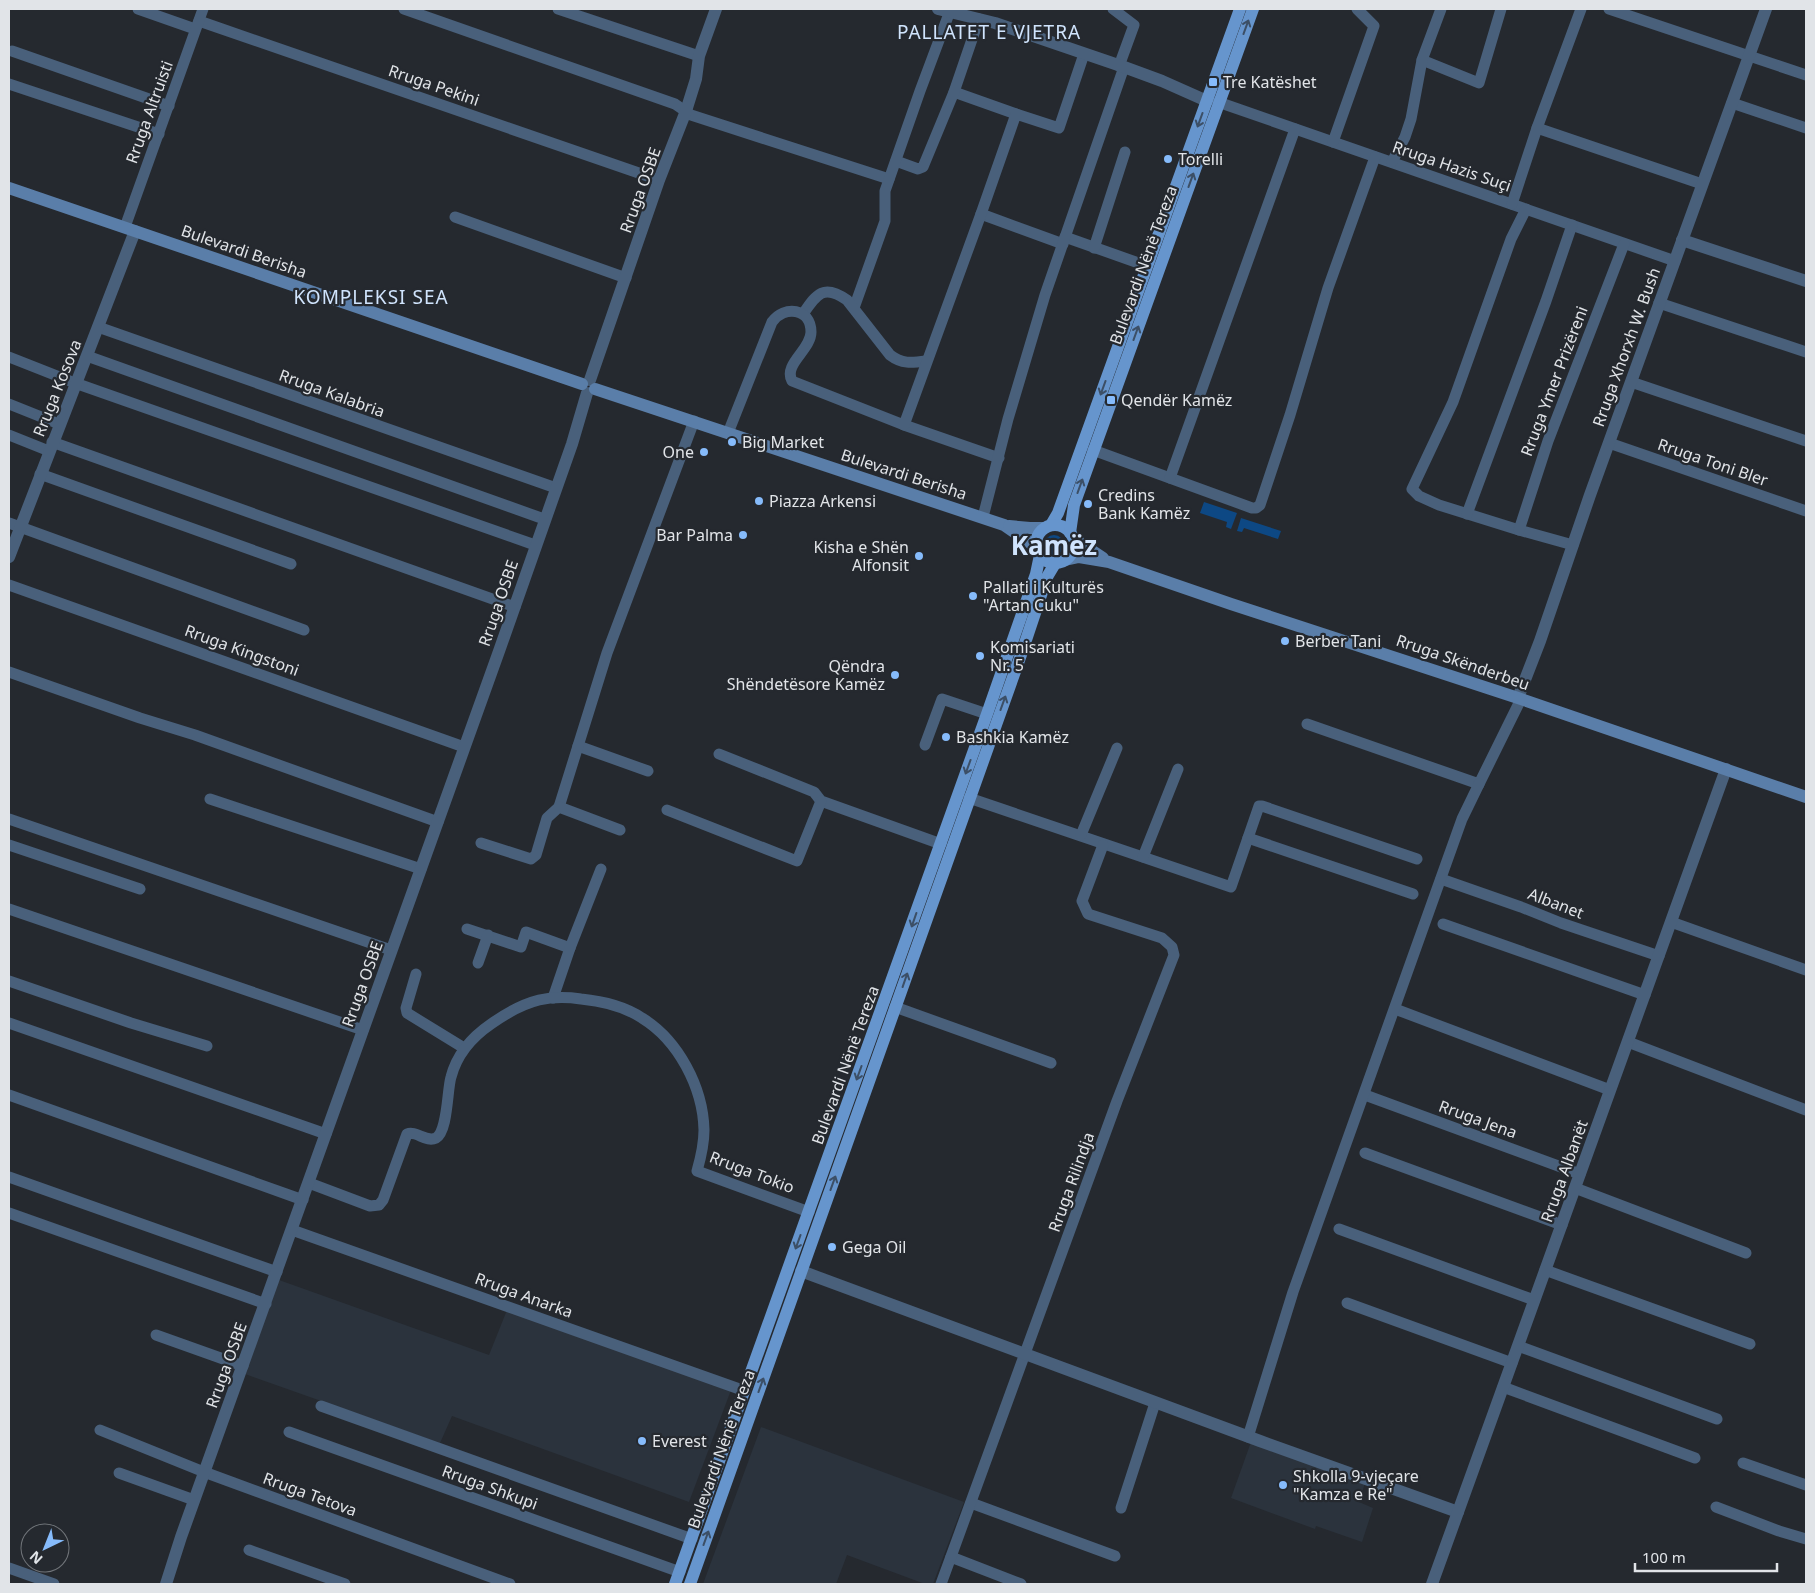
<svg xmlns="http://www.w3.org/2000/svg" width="1815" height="1593" font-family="'Noto Sans',sans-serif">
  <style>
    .built { fill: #2b333d }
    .green { fill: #0d4884 }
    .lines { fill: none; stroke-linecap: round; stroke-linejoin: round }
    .minor { stroke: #49607b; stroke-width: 11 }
    .tertiary { stroke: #49607b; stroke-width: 12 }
    .secondary { stroke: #5a7ea9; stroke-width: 12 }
    .primary { stroke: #6695cd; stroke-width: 12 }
    .oneway { stroke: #3c4f66 }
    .poi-dot { fill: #86bbfb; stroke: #25292f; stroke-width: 2 }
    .labels { text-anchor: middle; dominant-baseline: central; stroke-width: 4.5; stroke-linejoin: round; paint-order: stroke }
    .poi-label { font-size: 16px; fill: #e1e4e8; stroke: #25292f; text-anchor: start }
    .street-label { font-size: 16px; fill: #e1e4e8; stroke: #25292f }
    .quarter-label { font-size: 19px; letter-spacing: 1px; fill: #d0e4fd; stroke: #25292f }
    .town-label { font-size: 26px; font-weight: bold; fill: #d0e4fd; stroke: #25292f }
  </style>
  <rect width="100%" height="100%" fill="#25292f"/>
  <g class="built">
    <polygon points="279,1280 489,1355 507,1310 731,1390 689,1502 452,1416 440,1443 245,1374"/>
    <polygon points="761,1427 964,1502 933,1584 925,1584 847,1555 836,1584 703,1584"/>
    <polygon points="1251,1442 1365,1483 1359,1502 1373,1508 1362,1542 1316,1526 1315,1529 1231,1498"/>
  </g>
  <g class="green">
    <polygon points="1204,502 1237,513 1231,529 1226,527 1227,522 1200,513"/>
    <polygon points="1241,518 1281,531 1278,539 1244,528 1242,532 1237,531"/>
    <circle cx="1054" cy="545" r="10"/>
  </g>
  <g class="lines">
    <g class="minor">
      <polyline points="138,9 195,29"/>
      <polyline points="404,9 675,104 691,115 889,179"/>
      <polyline points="558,9 699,56"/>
      <polyline points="1113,9 1134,25 1119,66"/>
      <polyline points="1609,9 1806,75"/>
      <polyline points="199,21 659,180"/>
      <polyline points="12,51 169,106"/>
      <polyline points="1422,60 1479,83 1501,9"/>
      <polyline points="9,84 159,134"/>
      <polyline points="954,92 1016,114"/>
      <polyline points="1218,102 1675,261"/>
      <polyline points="1732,103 1806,128"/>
      <polyline points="1537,128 1702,184"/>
      <polyline points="1333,142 1374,26 1357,9"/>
      <polyline points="896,161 918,169 923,167 954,92 979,19"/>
      <polyline points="1392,162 1405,137 1411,119 1422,60 1441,9"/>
      <polyline points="1512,204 1537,128 1581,9"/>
      <polyline points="1526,209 1511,239 1453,402 1412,489 1419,496 1439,505 1519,530 1573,545"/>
      <polyline points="981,214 1063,244"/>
      <polyline points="455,217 626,278"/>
      <polyline points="125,227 203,9"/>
      <polyline points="1065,237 1147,266"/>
      <polyline points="1094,248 1125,152"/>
      <polyline points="1659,303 1806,352"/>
      <polyline points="854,308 885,221 885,191 920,91 950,11"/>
      <path d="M803,314C816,295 823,283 847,300L890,355C902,364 911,363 926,361"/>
      <polyline points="98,327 556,488"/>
      <polyline points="87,356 544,519"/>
      <polyline points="9,357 75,383 535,545"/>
      <polyline points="1631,382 1806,441"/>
      <polyline points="9,404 59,424"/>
      <polyline points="904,425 999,458"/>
      <path d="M728,433L772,322C784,305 811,308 811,332C811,350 783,364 792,381L904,425L981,214L1016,114L1059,128L1084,54"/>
      <polyline points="9,435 49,451"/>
      <polyline points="52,442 515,607"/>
      <polyline points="1609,443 1806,511"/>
      <polyline points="1093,450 1252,508 1256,508 1260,505 1290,415 1328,288 1375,157"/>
      <polyline points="40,474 291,564"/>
      <polyline points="1170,478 1295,129"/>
      <polyline points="1467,514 1546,301 1572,225"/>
      <polyline points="983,517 1008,419 1045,295 1124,67"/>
      <polyline points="9,523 304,630"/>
      <polyline points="1519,530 1548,441 1624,244"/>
      <polyline points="9,585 464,747"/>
      <polyline points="9,672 140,718 195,735 438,822"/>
      <polyline points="1307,724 1479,784 1521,699"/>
      <polyline points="925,745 942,699 987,714"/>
      <polyline points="578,746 648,771"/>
      <polyline points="719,754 814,792 821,801 941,844"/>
      <polyline points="969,798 1231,887 1259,806 1262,806 1417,859"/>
      <polyline points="210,799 421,869"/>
      <polyline points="559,807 607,653 694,421"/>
      <polyline points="667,810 797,861 821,801"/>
      <polyline points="9,819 391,950"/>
      <polyline points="1081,835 1117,748"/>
      <polyline points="1248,838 1413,894"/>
      <polyline points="481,843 531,859 536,855 547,818 559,807 620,830"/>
      <polyline points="9,845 140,889"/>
      <polyline points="1143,857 1178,769"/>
      <polyline points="1441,879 1521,907 1561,923 1659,956"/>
      <polyline points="9,909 363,1030"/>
      <polyline points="1671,922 1806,970"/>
      <polyline points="1443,924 1645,995"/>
      <polyline points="467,929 521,947 526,932 570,948"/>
      <polyline points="478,963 488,935"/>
      <polyline points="416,974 406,1008 407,1013 464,1048"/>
      <polyline points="9,981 131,1023 207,1046"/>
      <polyline points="553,998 570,948 601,869"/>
      <polyline points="895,1007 1051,1063"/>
      <polyline points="1395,1009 1610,1090"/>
      <polyline points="9,1023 326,1134"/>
      <polyline points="1628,1042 1806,1110"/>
      <polyline points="9,1095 303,1200"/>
      <polyline points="1365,1095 1580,1174"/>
      <polyline points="1365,1153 1562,1225"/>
      <polyline points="9,1177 277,1272"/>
      <path d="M309,1183L370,1206L379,1205L383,1200L407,1134C416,1130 426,1143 436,1138C448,1131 447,1090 451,1077C457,1054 472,1037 491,1024C505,1014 523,1004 539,1000C552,997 567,997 581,999C602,1001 624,1006 642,1018C678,1040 703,1087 704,1130C704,1144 701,1157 697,1171L809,1212"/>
      <polyline points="1575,1188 1746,1253"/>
      <polyline points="9,1213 266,1304"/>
      <polyline points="1339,1229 1534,1300"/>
      <polyline points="292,1230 745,1391"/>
      <polyline points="1545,1270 1750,1344"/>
      <polyline points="1347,1303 1512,1363"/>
      <polyline points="156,1335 243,1366"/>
      <polyline points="1518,1346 1717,1419"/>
      <polyline points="1503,1387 1695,1458"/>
      <polyline points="321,1406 692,1539"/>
      <polyline points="100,1430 204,1472 510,1584"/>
      <polyline points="289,1432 680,1572"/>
      <polyline points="1248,1437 1293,1292 1462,819 1479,784"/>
      <polyline points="1743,1463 1806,1485"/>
      <polyline points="119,1473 194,1500"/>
      <polyline points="971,1503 1115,1556"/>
      <polyline points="1716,1507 1779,1531 1806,1539"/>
      <polyline points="1121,1508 1155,1403"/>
      <polyline points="249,1550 345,1584"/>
      <polyline points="951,1557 1021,1584"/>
      <polyline points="9,1568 54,1584"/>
      <polyline points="941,1584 1117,1101 1174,955 1172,947 1162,938 1088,914 1082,901 1103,845"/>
    </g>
    <g class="tertiary">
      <polyline points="938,9 995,23 1124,67 1162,81 1207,101"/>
      <polyline points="1682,240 1806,281"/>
      <polyline points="590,380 659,180 686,111 696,79 699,56 716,9"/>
      <polyline points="9,557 135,231"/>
      <polyline points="1518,698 1540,641 1590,495 1766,9"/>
      <polyline points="801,1271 1260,1441 1458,1512"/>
      <polyline points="166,1584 181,1537 498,654 572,444 587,393"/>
      <polyline points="1432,1584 1726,769"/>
    </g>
    <g class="secondary">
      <polyline points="9,188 582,384"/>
      <polyline points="595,389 1004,525 1036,547"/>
      <polyline points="1009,526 1030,528 1044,528"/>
      <polyline points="1073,538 1103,558"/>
      <polyline points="1065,560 1079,557 1109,562 1231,604 1518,698 1806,797"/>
    </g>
    <g class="primary">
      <polyline points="1051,525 1058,513 1240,9"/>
      <circle cx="1055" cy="544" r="19"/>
      <polyline points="1070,533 1074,505 1253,9"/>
      <polyline points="675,1584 987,714 1036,574 1040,555"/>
      <polyline points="690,1584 1023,649 1047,577 1056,562"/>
    </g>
  </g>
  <defs><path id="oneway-shaft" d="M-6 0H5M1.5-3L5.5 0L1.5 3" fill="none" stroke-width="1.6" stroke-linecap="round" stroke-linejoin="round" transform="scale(1.25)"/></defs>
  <g class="oneway">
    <use href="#oneway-shaft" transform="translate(1246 27) rotate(-70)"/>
    <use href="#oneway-shaft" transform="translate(1200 120) rotate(110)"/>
    <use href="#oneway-shaft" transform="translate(1191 180) rotate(-70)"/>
    <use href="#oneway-shaft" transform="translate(1136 333) rotate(-70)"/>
    <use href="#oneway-shaft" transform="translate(1103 388) rotate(110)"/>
    <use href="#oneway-shaft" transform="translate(1080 486) rotate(-70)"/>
    <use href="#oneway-shaft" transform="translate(1003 703) rotate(-70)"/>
    <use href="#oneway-shaft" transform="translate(968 767) rotate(110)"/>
    <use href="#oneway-shaft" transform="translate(914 920) rotate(109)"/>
    <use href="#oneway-shaft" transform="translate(905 980) rotate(-71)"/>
    <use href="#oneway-shaft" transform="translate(859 1073) rotate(110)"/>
    <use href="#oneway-shaft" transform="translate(833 1183) rotate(-70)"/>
    <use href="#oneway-shaft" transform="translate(798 1242) rotate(110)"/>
    <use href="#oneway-shaft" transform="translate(761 1385) rotate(-70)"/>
    <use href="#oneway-shaft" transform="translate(706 1538) rotate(-70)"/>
  </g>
  <g class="poi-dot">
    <rect x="1208" y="77" width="10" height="10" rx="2.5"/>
    <circle cx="1168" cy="159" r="5"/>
    <rect x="1106" y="395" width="10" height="10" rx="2.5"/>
    <circle cx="732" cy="442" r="5"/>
    <circle cx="704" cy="452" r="5"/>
    <circle cx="759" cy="501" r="5"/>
    <circle cx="1088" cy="504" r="5"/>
    <circle cx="743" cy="535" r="5"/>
    <circle cx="919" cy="556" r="5"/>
    <circle cx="973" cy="596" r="5"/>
    <circle cx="1285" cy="641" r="5"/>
    <circle cx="980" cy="656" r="5"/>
    <circle cx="895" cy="675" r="5"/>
    <circle cx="946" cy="737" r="5"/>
    <circle cx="832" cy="1247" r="5"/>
    <circle cx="642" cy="1441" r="5"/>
    <circle cx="1283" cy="1485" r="5"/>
  </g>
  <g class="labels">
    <g class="poi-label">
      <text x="1223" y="82">Tre Katëshet</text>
      <text x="1178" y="159">Torelli</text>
      <text x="1121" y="400">Qendër Kamëz</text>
      <text x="742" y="442">Big Market</text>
      <text x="694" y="452" text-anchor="end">One</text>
      <text x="1098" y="495">Credins<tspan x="1098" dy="18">Bank Kamëz</tspan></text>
      <text x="769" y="501">Piazza Arkensi</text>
      <text x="733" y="535" text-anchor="end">Bar Palma</text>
      <text x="909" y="547" text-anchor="end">Kisha e Shën<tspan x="909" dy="18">Alfonsit</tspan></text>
      <text x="983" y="587">Pallati i Kulturës<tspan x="983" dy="18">"Artan Cuku"</tspan></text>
      <text x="1295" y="641">Berber Tani</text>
      <text x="990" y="647">Komisariati<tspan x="990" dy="18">Nr. 5</tspan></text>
      <text x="885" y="666" text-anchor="end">Qëndra<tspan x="885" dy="18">Shëndetësore Kamëz</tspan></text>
      <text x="956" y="737">Bashkia Kamëz</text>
      <text x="842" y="1247">Gega Oil</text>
      <text x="652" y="1441">Everest</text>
      <text x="1293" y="1476">Shkolla 9-vjeçare<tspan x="1293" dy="18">"Kamza e Re"</tspan></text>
    </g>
    <g class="street-label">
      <text transform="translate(434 85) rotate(19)">Rruga Pekini</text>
      <text transform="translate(149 112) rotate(-70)">Rruga Altruisti</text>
      <text transform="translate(1452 166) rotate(19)">Rruga Hazis Suçi</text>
      <text transform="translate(640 190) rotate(-70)">Rruga OSBE</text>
      <text transform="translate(244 251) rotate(19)">Bulevardi Berisha</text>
      <text transform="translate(1143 265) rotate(-70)">Bulevardi Nënë Tereza</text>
      <text transform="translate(1626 347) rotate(-70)">Rruga Xhorxh W. Bush</text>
      <text transform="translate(1554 381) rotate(-69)">Rruga Ymer Prizëreni</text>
      <text transform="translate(57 388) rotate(-68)">Rruga Kosova</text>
      <text transform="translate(332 393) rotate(20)">Rruga Kalabria</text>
      <text transform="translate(1713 462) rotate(19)">Rruga Toni Bler</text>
      <text transform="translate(904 474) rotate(18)">Bulevardi Berisha</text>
      <text transform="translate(498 603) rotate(-71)">Rruga OSBE</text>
      <text transform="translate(242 650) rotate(20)">Rruga Kingstoni</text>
      <text transform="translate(1463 662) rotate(19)">Rruga Skënderbeu</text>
      <text transform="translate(1556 903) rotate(21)">Albanet</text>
      <text transform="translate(362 984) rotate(-70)">Rruga OSBE</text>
      <text transform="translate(845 1065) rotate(-70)">Bulevardi Nënë Tereza</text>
      <text transform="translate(1478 1119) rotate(20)">Rruga Jena</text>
      <text transform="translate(1564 1171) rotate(-70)">Rruga Albanët</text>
      <text transform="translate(752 1172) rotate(21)">Rruga Tokio</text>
      <text transform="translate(1071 1182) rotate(-70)">Rruga Rilindja</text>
      <text transform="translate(524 1295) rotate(20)">Rruga Anarka</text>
      <text transform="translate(226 1365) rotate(-70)">Rruga OSBE</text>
      <text transform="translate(721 1449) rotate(-70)">Bulevardi Nënë Tereza</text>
      <text transform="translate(490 1487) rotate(20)">Rruga Shkupi</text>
      <text transform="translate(310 1494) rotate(20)">Rruga Tetova</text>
    </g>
    <g class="quarter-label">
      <text x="989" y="32">PALLATET E VJETRA</text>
      <text x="371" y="297">KOMPLEKSI SEA</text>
    </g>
    <g class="town-label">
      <text x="1054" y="545">Kamëz</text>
    </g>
  </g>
  <rect width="1815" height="1593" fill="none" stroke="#e1e4e8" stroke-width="20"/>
  <g transform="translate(45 1548) rotate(223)"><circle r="24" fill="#25292f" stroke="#707479"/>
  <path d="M0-4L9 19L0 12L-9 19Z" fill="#86bbfb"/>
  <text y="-8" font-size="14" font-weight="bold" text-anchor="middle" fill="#e1e4e8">N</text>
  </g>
  <path d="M1635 1563v8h142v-8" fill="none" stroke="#e1e4e8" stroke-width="2.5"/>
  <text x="1642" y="1563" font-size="15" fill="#e1e4e8" stroke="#25292f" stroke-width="4" paint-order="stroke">100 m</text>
</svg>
